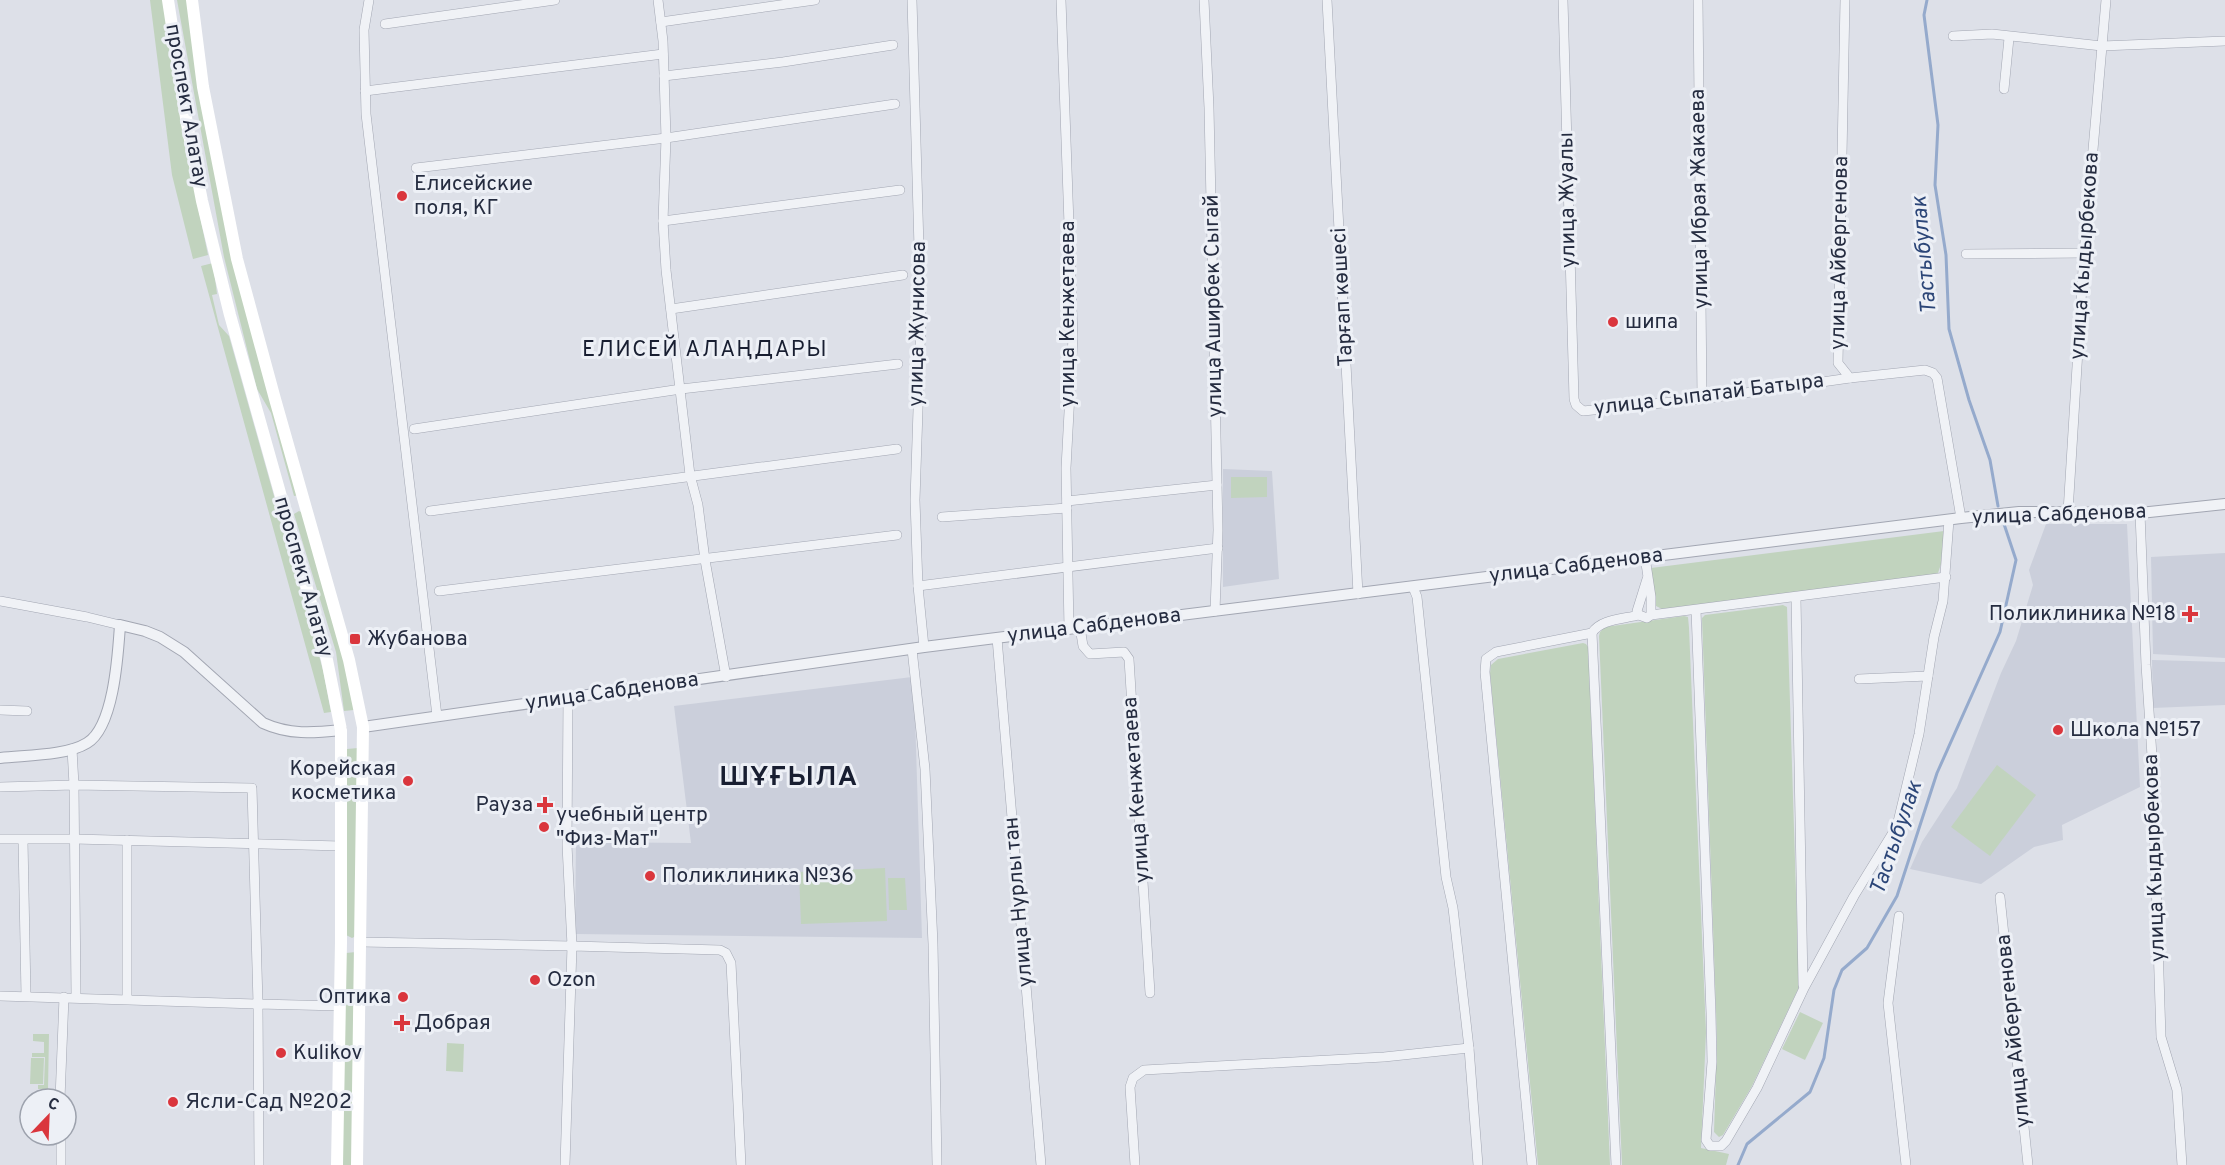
<svg xmlns="http://www.w3.org/2000/svg" width="2225" height="1165" font-family="Overpass,sans-serif">
  <style>
    .built { fill: #cbcfdb }
    .green { fill: #c1d3be }
    .lines { fill: none; stroke-linecap: round; stroke-linejoin: round }
    .stream { stroke: #95aacc; stroke-width: 3 }
    .minor-casing { stroke: #a2a6b2; stroke-width: 10 }
    .tertiary-casing { stroke: #a2a6b2; stroke-width: 12 }
    .minor { stroke: #f0f2f6; stroke-width: 9 }
    .tertiary { stroke: #f0f2f6; stroke-width: 10 }
    .secondary { stroke: #fff; stroke-width: 12 }
    .poi-dot { fill: #da363d; stroke: #edf0f6; stroke-width: 2 }
    .labels { text-anchor: middle; dominant-baseline: central; stroke-width: 6; stroke-linejoin: round; paint-order: stroke }
    .street-label { font-size: 21px; fill: #252c40; stroke: #edf0f6 }
    .poi-label { font-size: 21px; fill: #252c40; stroke: #edf0f6; text-anchor: start }
    .water-label { font-size: 22px; font-style: italic; fill: #2c4678; stroke: #edf0f6 }
    .neighbourhood-label { font-size: 22px; letter-spacing: 1.5px; fill: #181e31; stroke: #edf0f6 }
    .district-label { font-size: 27px; font-weight: bold; letter-spacing: 1.5px; fill: #181e31; stroke: #edf0f6 }
  </style>
  <rect width="100%" height="100%" fill="#dde0e8"/>
  <g class="built">
    <polygon points="1223,469 1272,471 1279,579 1223,587"/>
    <polygon points="2046,524 2127,524 2140,787 2062,825 2063,840 2034,847 1981,884 1910,869 1922,842 1957,788 2001,673 2016,641 2033,585 2029,570"/>
    <polygon points="2225,553 2225,658 2153,654 2151,557"/>
    <polygon points="2152,660 2225,662 2225,705 2153,708"/>
    <polygon points="912,677 914,684 922,938 575,934 576,842 691,843 674,706"/>
  </g>
  <g class="green">
    <polygon points="150,0 164,0 198,207 208,255 193,259 172,175"/>
    <polygon points="177,0 187,0 198,86 299,495 294,496 271,413 257,389 224,257"/>
    <polygon points="213,263 217,294 212,295 219,325 229,336 323,670 331,712 324,713 201,266"/>
    <polygon points="1231,477 1267,477 1267,497 1231,498"/>
    <polygon points="299,511 303,513 343,652 354,710 344,711 336,652 294,514"/>
    <polygon points="1944,531 1941,564 1938,573 1934,575 1662,609 1656,606 1651,568"/>
    <polygon points="1783,605 1787,607 1799,987 1752,1086 1723,1135 1719,1137 1714,1132 1717,1039 1702,618 1705,615"/>
    <polygon points="1684,616 1688,617 1689,628 1706,1032 1701,1148 1729,1154 1726,1165 1622,1165 1599,636 1600,632 1605,627"/>
    <polygon points="1583,643 1586,644 1588,647 1610,1165 1538,1165 1490,673 1491,665 1498,659"/>
    <polygon points="358,748 356,936 352,938 346,935 347,749"/>
    <polygon points="1997,765 2036,795 1990,856 1951,827"/>
    <polygon points="885,868 887,921 801,924 799,872"/>
    <polygon points="888,878 905,878 907,910 889,910"/>
    <polygon points="356,952 352,1165 342,1165 346,953"/>
    <polygon points="1800,1012 1823,1023 1805,1060 1782,1049"/>
    <polygon points="33,1034 49,1034 48,1089 38,1089 38,1085 44,1085 45,1057 32,1057 32,1053 44,1053 44,1042 33,1041"/>
    <polygon points="447,1043 464,1044 463,1072 446,1071"/>
    <polygon points="31,1058 44,1058 43,1084 30,1084"/>
  </g>
  <g class="lines">
    <g class="stream">
      <polyline points="1927,0 1924,15 1938,125 1935,185 1946,255 1949,329 1969,400 1990,460 1998,506"/>
      <polyline points="1738,1165 1747,1144 1810,1092 1824,1058 1834,990 1842,970 1867,948 1897,896 1937,773 2000,632 2016,560 2003,521"/>
    </g>
    <g class="minor-casing">
      <g id="minor">
        <polyline points="369,0 364,30 366,114 437,716"/>
        <polyline points="658,0 663,41 666,138 663,221 666,270 690,475 698,505 705,560 726,677"/>
        <polyline points="912,0 921,319 915,500 918,586 924,647"/>
        <polyline points="1061,0 1073,337 1066,468 1069,629"/>
        <polyline points="1204,0 1209,108 1218,530 1215,611"/>
        <polyline points="1327,0 1358,594"/>
        <polyline points="1563,0 1574,399 1576,405 1583,411 1702,399 1850,378"/>
        <polyline points="1698,0 1702,399"/>
        <polyline points="1845,0 1838,363 1850,378 1925,370 1933,373 1937,378 1961,518"/>
        <polyline points="661,22 815,0"/>
        <polyline points="385,24 555,0"/>
        <polyline points="1953,36 1992,34 2102,46 2225,41"/>
        <polyline points="664,76 783,62 893,45"/>
        <polyline points="2004,89 2009,38"/>
        <polyline points="365,91 663,54"/>
        <polyline points="416,168 666,138 895,104"/>
        <polyline points="663,221 900,190"/>
        <polyline points="1966,254 2084,253"/>
        <polyline points="671,309 903,275"/>
        <polyline points="414,429 681,389 898,364"/>
        <polyline points="1067,501 1217,485"/>
        <polyline points="430,511 897,449"/>
        <polyline points="2068,512 2084,253 2106,0"/>
        <polyline points="2140,513 2146,665 2152,756 2161,1037 2177,1090 2182,1165"/>
        <polyline points="942,517 1067,508"/>
        <polyline points="1645,557 1651,597 1651,615"/>
        <polyline points="1647,579 1637,611 1639,615 1647,618 1651,615 1946,577"/>
        <polyline points="918,586 1218,548"/>
        <polyline points="1413,587 1417,597 1446,877 1453,908 1469,1048 1478,1165"/>
        <polyline points="439,591 897,535"/>
        <polyline points="1796,598 1803,985"/>
        <polyline points="0,601 87,617 120,625"/>
        <polyline points="1696,610 1711,1013 1712,1062 1706,1140 1710,1146 1721,1146 1726,1141 1757,1088 1804,988 1854,896 1897,826 1919,734 1934,637 1943,601 1949,520"/>
        <polyline points="1080,627 1083,646 1090,654 1124,652 1129,659 1150,993"/>
        <polyline points="997,638 1041,1165"/>
        <polyline points="912,649 925,769 933,944 937,1165"/>
        <polyline points="1859,679 1928,676"/>
        <polyline points="0,710 27,711"/>
        <polyline points="72,749 74,785 76,996"/>
        <polyline points="0,787 74,785 252,788 258,1004 0,996"/>
        <polyline points="0,839 74,839 341,846"/>
        <polyline points="23,840 26,996"/>
        <polyline points="2000,897 2028,1165"/>
        <polyline points="1899,916 1888,1003 1906,1165"/>
        <polyline points="361,942 572,946 567,845 568,697"/>
        <polyline points="127,998 127,840"/>
        <polyline points="60,1099 64,997"/>
        <polyline points="61,1135 61,1165"/>
        <polyline points="259,1165 258,1004 340,1006"/>
        <polyline points="565,1165 572,946 720,950 726,953 731,963 741,1165"/>
        <polyline points="1135,1165 1130,1087 1133,1078 1144,1070 1384,1057 1469,1048"/>
        <polyline points="1532,1165 1485,672 1486,659 1496,652 1592,633"/>
        <path d="M1616,1165L1592,633C1600,619 1624,619 1639,615"/>
      </g>
    </g>
    <g class="tertiary-casing">
      <g id="tertiary">
        <polyline points="363,727 924,647 1961,518 2019,512 2140,513 2225,504"/>
        <path d="M0,758C25,755 66,756 87,743C114,727 118,654 120,625L145,631L160,637L184,652L263,723C289,735 313,733 341,730"/>
      </g>
    </g>
    <use href="#minor" class="minor"/>
    <use href="#tertiary" class="tertiary"/>
    <g class="secondary">
      <polyline points="168,0 187,124 202,201 230,315 327,660 341,730 341,942 337,1165"/>
      <polyline points="192,0 203,87 237,259 275,399 349,660 363,727 357,1165"/>
    </g>
  </g>
  <g class="poi-dot">
    <circle cx="402" cy="196" r="6"/>
    <circle cx="1613" cy="322" r="6"/>
    <path d="M2187 605h6v6h6v6h-6v6h-6v-6h-6v-6h6z"/>
    <rect x="349" y="633" width="12" height="12" rx="3"/>
    <circle cx="2058" cy="730" r="6"/>
    <circle cx="408" cy="781" r="6"/>
    <path d="M542 796h6v6h6v6h-6v6h-6v-6h-6v-6h6z"/>
    <circle cx="544" cy="827" r="6"/>
    <circle cx="650" cy="876" r="6"/>
    <circle cx="535" cy="980" r="6"/>
    <circle cx="403" cy="997" r="6"/>
    <path d="M399 1014h6v6h6v6h-6v6h-6v-6h-6v-6h6z"/>
    <circle cx="281" cy="1053" r="6"/>
    <circle cx="173" cy="1102" r="6"/>
  </g>
  <g class="labels">
    <g class="street-label">
      <text transform="translate(186 106) rotate(80)">проспект Алатау</text>
      <text transform="translate(1700 199) rotate(-91)">улица Ибрая Жакаева</text>
      <text transform="translate(1568 200) rotate(-91)">улица Жуалы</text>
      <text transform="translate(1840 253) rotate(-89)">улица Айбергенова</text>
      <text transform="translate(2085 256) rotate(-86)">улица Кыдырбекова</text>
      <text transform="translate(1343 297) rotate(-93)">Тарғап көшесі</text>
      <text transform="translate(1214 306) rotate(-91)">улица Аширбек Сыгай</text>
      <text transform="translate(1068 314) rotate(-90)">улица Кенжетаева</text>
      <text transform="translate(918 324) rotate(-89)">улица Жунисова</text>
      <text transform="translate(1709 395) rotate(-7)">улица Сыпатай Батыра</text>
      <text transform="translate(2059 515) rotate(-2)">улица Сабденова</text>
      <text transform="translate(1576 566) rotate(-7)">улица Сабденова</text>
      <text transform="translate(303 577) rotate(74)">проспект Алатау</text>
      <text transform="translate(1094 626) rotate(-7)">улица Сабденова</text>
      <text transform="translate(612 692) rotate(-8)">улица Сабденова</text>
      <text transform="translate(1137 790) rotate(-94)">улица Кенжетаева</text>
      <text transform="translate(2155 858) rotate(-92)">улица Кыдырбекова</text>
      <text transform="translate(1019 902) rotate(-95)">улица Нурлы тан</text>
      <text transform="translate(2014 1031) rotate(-96)">улица Айбергенова</text>
    </g>
    <g class="poi-label">
      <text x="414" y="184">Елисейские<tspan x="414" dy="24">поля, КГ</tspan></text>
      <text x="1625" y="322">шипа</text>
      <text x="2176" y="614" text-anchor="end">Поликлиника №18</text>
      <text x="367" y="639">Жубанова</text>
      <text x="2070" y="730">Школа №157</text>
      <text x="396" y="769" text-anchor="end">Корейская<tspan x="396" dy="24">косметика</tspan></text>
      <text x="533" y="805" text-anchor="end">Рауза</text>
      <text x="556" y="815">учебный центр<tspan x="556" dy="24">"Физ-Мат"</tspan></text>
      <text x="662" y="876">Поликлиника №36</text>
      <text x="547" y="980">Ozon</text>
      <text x="391" y="997" text-anchor="end">Оптика</text>
      <text x="414" y="1023">Добрая</text>
      <text x="293" y="1053">Kulikov</text>
      <text x="185" y="1102">Ясли-Сад №202</text>
    </g>
    <g class="water-label">
      <text transform="translate(1925 255) rotate(-95)">Тастыбулак</text>
      <text transform="translate(1897 838) rotate(-71)">Тастыбулак</text>
    </g>
    <g class="neighbourhood-label">
      <text x="705" y="350">ЕЛИСЕЙ АЛАҢДАРЫ</text>
    </g>
    <g class="district-label">
      <text x="789" y="778">ШҰҒЫЛА</text>
    </g>
  </g>
  <g transform="translate(48 1117) rotate(23)"><circle r="28" fill="#edf0f6" stroke="#9da2ad" stroke-width="1.5"/>
  <path d="M0-4.5L10 22L0 15L-10 22Z" fill="#da363d"/>
  <text y="-9" font-size="16" font-weight="bold" text-anchor="middle" fill="#252c40">С</text>
  </g>
</svg>
